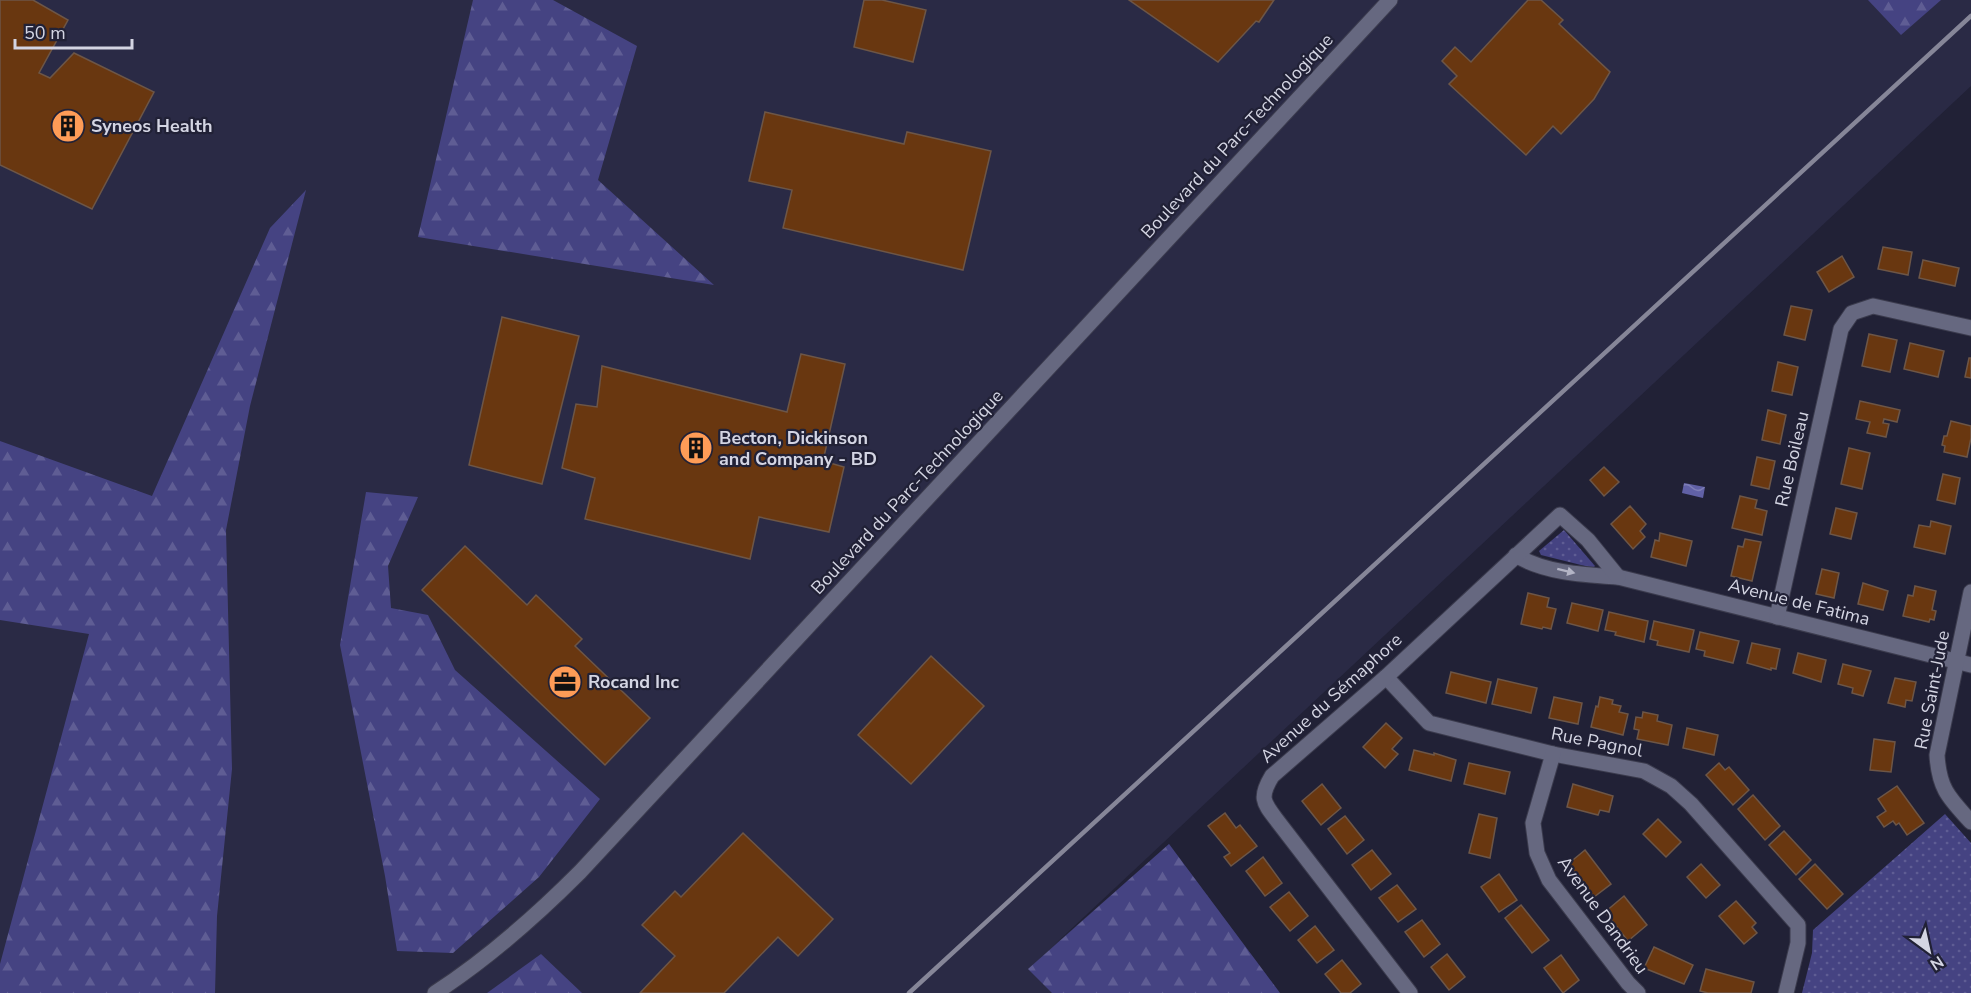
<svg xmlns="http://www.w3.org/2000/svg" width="1971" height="993" font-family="'Nunito Sans',sans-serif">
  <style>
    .built { fill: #2a2a45 }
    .green { fill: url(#green-dots) }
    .forest { fill: url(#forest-firs) }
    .water { fill: url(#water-waves) }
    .building { fill: #693710; stroke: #6d5647; stroke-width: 1.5 }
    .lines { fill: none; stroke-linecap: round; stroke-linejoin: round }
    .minor-casing { stroke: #3b3b4d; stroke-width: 17 }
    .minor { stroke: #666880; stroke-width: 15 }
    .rail { stroke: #868698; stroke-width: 4.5 }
    .oneway { fill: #b3b4c5 }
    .labels { text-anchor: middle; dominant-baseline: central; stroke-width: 4.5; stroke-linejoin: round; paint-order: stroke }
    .poi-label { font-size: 18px; font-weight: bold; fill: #d4d5e3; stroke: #212136; text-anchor: start }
    .street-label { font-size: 18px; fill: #d4d5e3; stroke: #212136 }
  </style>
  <defs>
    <pattern id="green-dots" width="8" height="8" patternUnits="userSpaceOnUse" patternTransform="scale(1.5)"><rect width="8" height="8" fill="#454382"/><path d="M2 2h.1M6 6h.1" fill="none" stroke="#5f5d94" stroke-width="1.8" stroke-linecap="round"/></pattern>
    <pattern id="forest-firs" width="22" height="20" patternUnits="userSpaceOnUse" patternTransform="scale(1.5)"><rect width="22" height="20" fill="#454382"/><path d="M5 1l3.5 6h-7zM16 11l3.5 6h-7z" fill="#5f5d94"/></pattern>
    <pattern id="water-waves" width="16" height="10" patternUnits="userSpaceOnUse" patternTransform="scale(1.5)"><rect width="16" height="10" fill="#6161a6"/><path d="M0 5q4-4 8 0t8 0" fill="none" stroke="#7e7eb6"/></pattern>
  </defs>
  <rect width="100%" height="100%" fill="#212136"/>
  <polygon class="built" points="0,0 1971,0 1971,86 1053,946 1169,844 1280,993 0,993"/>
  <g class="green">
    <polygon points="1564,530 1595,566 1593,568 1541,555 1539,551"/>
    <polygon points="1945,814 1971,843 1971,993 1802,993 1812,953 1813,930"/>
  </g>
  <g class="forest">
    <polygon points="473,0 553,0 637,46 598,180 714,285 418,237"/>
    <polygon points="1868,0 1941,0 1901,35"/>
    <polygon points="306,190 250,406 226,530 232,769 217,916 215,993 0,993 0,964 89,634 0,620 0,441 152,496 270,228"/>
    <polygon points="366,492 418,497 388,566 391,608 428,615 455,670 600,799 539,877 453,953 397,951 385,876 340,645"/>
    <polygon points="1169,844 1280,993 1052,993 1028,969"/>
    <polygon points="541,954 582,993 487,993"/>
  </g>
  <polygon class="water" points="1684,483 1705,487 1703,498 1682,493"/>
  <g class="building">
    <polygon points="0,0 33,0 68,20 39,73 50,78 74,53 154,92 92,209 0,165"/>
    <polygon points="864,0 882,0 926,10 913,62 854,47"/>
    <polygon points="1129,0 1274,0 1259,22 1256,21 1218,62"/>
    <polygon points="1528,0 1541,0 1563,20 1559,24 1610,72 1594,99 1561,134 1553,126 1526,155 1449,84 1457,76 1442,61 1455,47 1471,62"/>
    <polygon points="765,112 904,144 907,132 991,151 963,270 783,228 792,190 749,181"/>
    <polygon points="1883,247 1912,252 1908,275 1878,269"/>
    <polygon points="1842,256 1854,277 1829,292 1817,272"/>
    <polygon points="1923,260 1959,268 1955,286 1919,278"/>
    <polygon points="1791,306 1812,310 1805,340 1784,335"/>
    <polygon points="502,317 579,336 542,484 469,465"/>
    <polygon points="1869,334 1897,340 1890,372 1862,366"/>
    <polygon points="1910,343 1944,351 1938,377 1904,369"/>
    <polygon points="801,354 845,364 823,461 844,467 829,532 759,517 750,559 585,519 595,478 562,468 576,404 597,407 602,366 787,412"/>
    <polygon points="1969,358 1971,358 1971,378 1965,377"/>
    <polygon points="1778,362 1798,367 1792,395 1772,391"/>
    <polygon points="1860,401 1900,410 1897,422 1884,419 1883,423 1889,424 1886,437 1867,433 1870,422 1856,419"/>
    <polygon points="1768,410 1786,415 1780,444 1762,440"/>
    <polygon points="1951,421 1971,426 1971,438 1967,457 1944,452 1945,446 1942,445 1944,436 1947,436"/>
    <polygon points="1849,448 1870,453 1862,489 1841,484"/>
    <polygon points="1757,457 1775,461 1769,489 1751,485"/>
    <polygon points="1604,467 1619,482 1604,496 1590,480"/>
    <polygon points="1943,474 1960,478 1955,504 1937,500"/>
    <polygon points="1740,496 1757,500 1755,508 1767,511 1762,535 1732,528"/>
    <polygon points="1630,506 1646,524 1640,531 1645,537 1633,549 1611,524"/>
    <polygon points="1836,508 1857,513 1851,539 1830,534"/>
    <polygon points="1931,521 1951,526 1945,554 1914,547 1919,525 1930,527"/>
    <polygon points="1660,533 1692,541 1686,566 1651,557 1655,540 1659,541"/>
    <polygon points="1745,539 1761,542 1752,581 1731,576 1738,546 1743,547"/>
    <polygon points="465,546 527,605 536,595 582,639 575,646 650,718 605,765 422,590"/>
    <polygon points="1822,569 1839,573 1834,598 1816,594"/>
    <polygon points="1863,583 1888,591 1883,610 1858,604"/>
    <polygon points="1915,586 1936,591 1932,610 1936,611 1934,620 1930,619 1929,622 1903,616 1908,595 1913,596"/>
    <polygon points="1528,593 1549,598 1547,607 1556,609 1551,629 1543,627 1542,629 1521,624"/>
    <polygon points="1572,603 1603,610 1598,631 1567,623"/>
    <polygon points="1609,612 1648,621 1644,642 1615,635 1616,632 1605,630"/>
    <polygon points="1654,621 1694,630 1689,652 1657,645 1658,641 1650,639"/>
    <polygon points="1700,632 1739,641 1733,663 1704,656 1705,651 1696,649"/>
    <polygon points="1752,643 1780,649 1776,669 1771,668 1771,670 1747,663"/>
    <polygon points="1798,653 1826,660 1821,682 1793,673"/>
    <polygon points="931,656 984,706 911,784 858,735"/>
    <polygon points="1843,664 1871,671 1863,696 1852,693 1853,688 1838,684"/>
    <polygon points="1451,672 1491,682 1486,703 1446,693"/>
    <polygon points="1895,678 1916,682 1912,701 1906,700 1905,707 1888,703"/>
    <polygon points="1498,679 1537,688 1531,713 1492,704"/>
    <polygon points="1554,697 1582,703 1578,724 1549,718"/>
    <polygon points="1600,697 1613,700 1612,704 1621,706 1619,712 1628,714 1623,735 1591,727 1596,706 1598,707"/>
    <polygon points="1643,712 1658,715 1657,721 1672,725 1668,745 1637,739 1639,730 1634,729 1636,717 1642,718"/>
    <polygon points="1386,723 1402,738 1392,749 1398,754 1385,768 1363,747"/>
    <polygon points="1687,728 1718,735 1714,755 1683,748"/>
    <polygon points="1874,739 1895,742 1891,772 1870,770"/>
    <polygon points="1414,750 1434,755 1434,753 1456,760 1451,781 1409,770"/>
    <polygon points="1469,763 1510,772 1505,794 1464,784"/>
    <polygon points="1719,763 1725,770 1729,767 1749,790 1733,805 1706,775"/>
    <polygon points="1322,784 1341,808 1321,825 1302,801"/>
    <polygon points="1573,784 1613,796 1609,812 1600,810 1598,815 1567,807"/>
    <polygon points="1897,786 1924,823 1907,835 1899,823 1896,825 1893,821 1884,827 1877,817 1886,811 1878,799"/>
    <polygon points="1753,795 1780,826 1765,840 1738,809"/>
    <polygon points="1225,813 1236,828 1240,825 1257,846 1231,866 1224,857 1230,853 1208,826"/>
    <polygon points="1479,814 1497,818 1490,858 1469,853"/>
    <polygon points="1345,816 1364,840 1347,854 1328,829"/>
    <polygon points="1658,819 1681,842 1666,857 1643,834"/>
    <polygon points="1784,831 1811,860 1796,875 1769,845"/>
    <polygon points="743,833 833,919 798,956 778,937 724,993 640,993 675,956 642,925 675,891 681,897"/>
    <polygon points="1372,850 1391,874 1371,890 1352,865"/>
    <polygon points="1585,850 1611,884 1594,897 1568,864"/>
    <polygon points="1263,857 1282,883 1265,896 1246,871"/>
    <polygon points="1701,864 1720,885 1706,898 1687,877"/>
    <polygon points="1815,864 1843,894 1827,909 1799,879"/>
    <polygon points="1499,874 1517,900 1499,912 1481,887"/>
    <polygon points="1397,885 1416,909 1398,922 1379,898"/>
    <polygon points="1289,892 1308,916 1290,931 1270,907"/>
    <polygon points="1624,896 1647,925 1628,941 1605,912"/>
    <polygon points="1736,901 1756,923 1752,927 1757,933 1744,944 1719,916"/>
    <polygon points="1521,905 1549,940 1532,953 1505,918"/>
    <polygon points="1422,920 1440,944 1424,957 1405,932"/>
    <polygon points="1315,926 1334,950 1317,963 1298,940"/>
    <polygon points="1654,947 1693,965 1684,984 1644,968"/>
    <polygon points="1447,954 1465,977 1449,990 1431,967"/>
    <polygon points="1561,955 1579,980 1563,993 1544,968"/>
    <polygon points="1342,960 1361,984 1350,993 1341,993 1325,974"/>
    <polygon points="1706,969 1754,982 1751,993 1708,993 1700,991"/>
  </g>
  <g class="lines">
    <g class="minor-casing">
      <g id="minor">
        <path d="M1516,555C1543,573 1587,575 1618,577L1971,665"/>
        <path d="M1971,592L1937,755C1939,789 1949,798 1971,822"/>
        <polyline points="1777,617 1841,329 1852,313 1873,306 1971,328"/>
        <polyline points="1386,677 1429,723 1553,754 1644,771 1671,786 1691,804 1798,925 1798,943 1786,993"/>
        <polyline points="1553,754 1533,823 1537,853 1549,880 1628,983 1638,993"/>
        <path d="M435,993C489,958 535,917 580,872L1390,0"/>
        <path d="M1410,993L1279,823C1264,803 1258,799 1272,776L1386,677L1560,515L1588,540L1618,577"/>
      </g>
    </g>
    <use href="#minor" class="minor"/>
    <polyline class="rail" points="909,993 1971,16"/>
  </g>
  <defs><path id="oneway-solid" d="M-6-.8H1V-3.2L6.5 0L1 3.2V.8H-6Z" transform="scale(1.5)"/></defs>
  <use class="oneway" href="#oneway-solid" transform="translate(1566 571) rotate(14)"/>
  <defs>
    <g id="building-disc" transform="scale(1.725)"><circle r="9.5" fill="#fe9c57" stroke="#212136"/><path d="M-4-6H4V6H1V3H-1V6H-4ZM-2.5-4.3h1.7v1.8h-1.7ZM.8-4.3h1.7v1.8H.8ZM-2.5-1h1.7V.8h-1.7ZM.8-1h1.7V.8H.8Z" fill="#111"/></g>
    <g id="office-disc" transform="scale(1.725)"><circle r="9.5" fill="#fe9c57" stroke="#212136"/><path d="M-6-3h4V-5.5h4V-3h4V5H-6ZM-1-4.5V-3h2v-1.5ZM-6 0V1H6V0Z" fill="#111"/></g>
  </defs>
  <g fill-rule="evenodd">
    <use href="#building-disc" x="68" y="126"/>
    <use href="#building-disc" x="696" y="448"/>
    <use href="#office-disc" x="565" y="682"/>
  </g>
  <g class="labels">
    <g class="poi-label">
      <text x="91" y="126">Syneos Health</text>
      <text x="719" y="438">Becton, Dickinson<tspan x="719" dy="21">and Company - BD</tspan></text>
      <text x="588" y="682">Rocand Inc</text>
    </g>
    <g class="street-label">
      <text transform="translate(1237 136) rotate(-47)">Boulevard du Parc-Technologique</text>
      <text transform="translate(1792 459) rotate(-77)">Rue Boileau</text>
      <text transform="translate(907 492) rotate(-47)">Boulevard du Parc-Technologique</text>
      <text transform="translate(1799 602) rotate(14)">Avenue de Fatima</text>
      <text transform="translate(1932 690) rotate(-79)">Rue Saint-Jude</text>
      <text transform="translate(1331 698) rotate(-42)">Avenue du Sémaphore</text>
      <text transform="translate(1597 742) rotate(11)">Rue Pagnol</text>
      <text transform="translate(1603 915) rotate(54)">Avenue Dandrieu</text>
    </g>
  </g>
  <g transform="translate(1929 951) rotate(147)" stroke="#212136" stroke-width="4.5" paint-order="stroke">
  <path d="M0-4.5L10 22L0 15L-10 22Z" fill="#d4d5e3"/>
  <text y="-9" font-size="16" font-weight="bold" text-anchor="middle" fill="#d4d5e3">N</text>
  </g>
  <path d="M15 39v9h117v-9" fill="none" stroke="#d4d5e3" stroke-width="3"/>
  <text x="24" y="39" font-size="18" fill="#d4d5e3" stroke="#212136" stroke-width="4.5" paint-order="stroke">50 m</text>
</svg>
